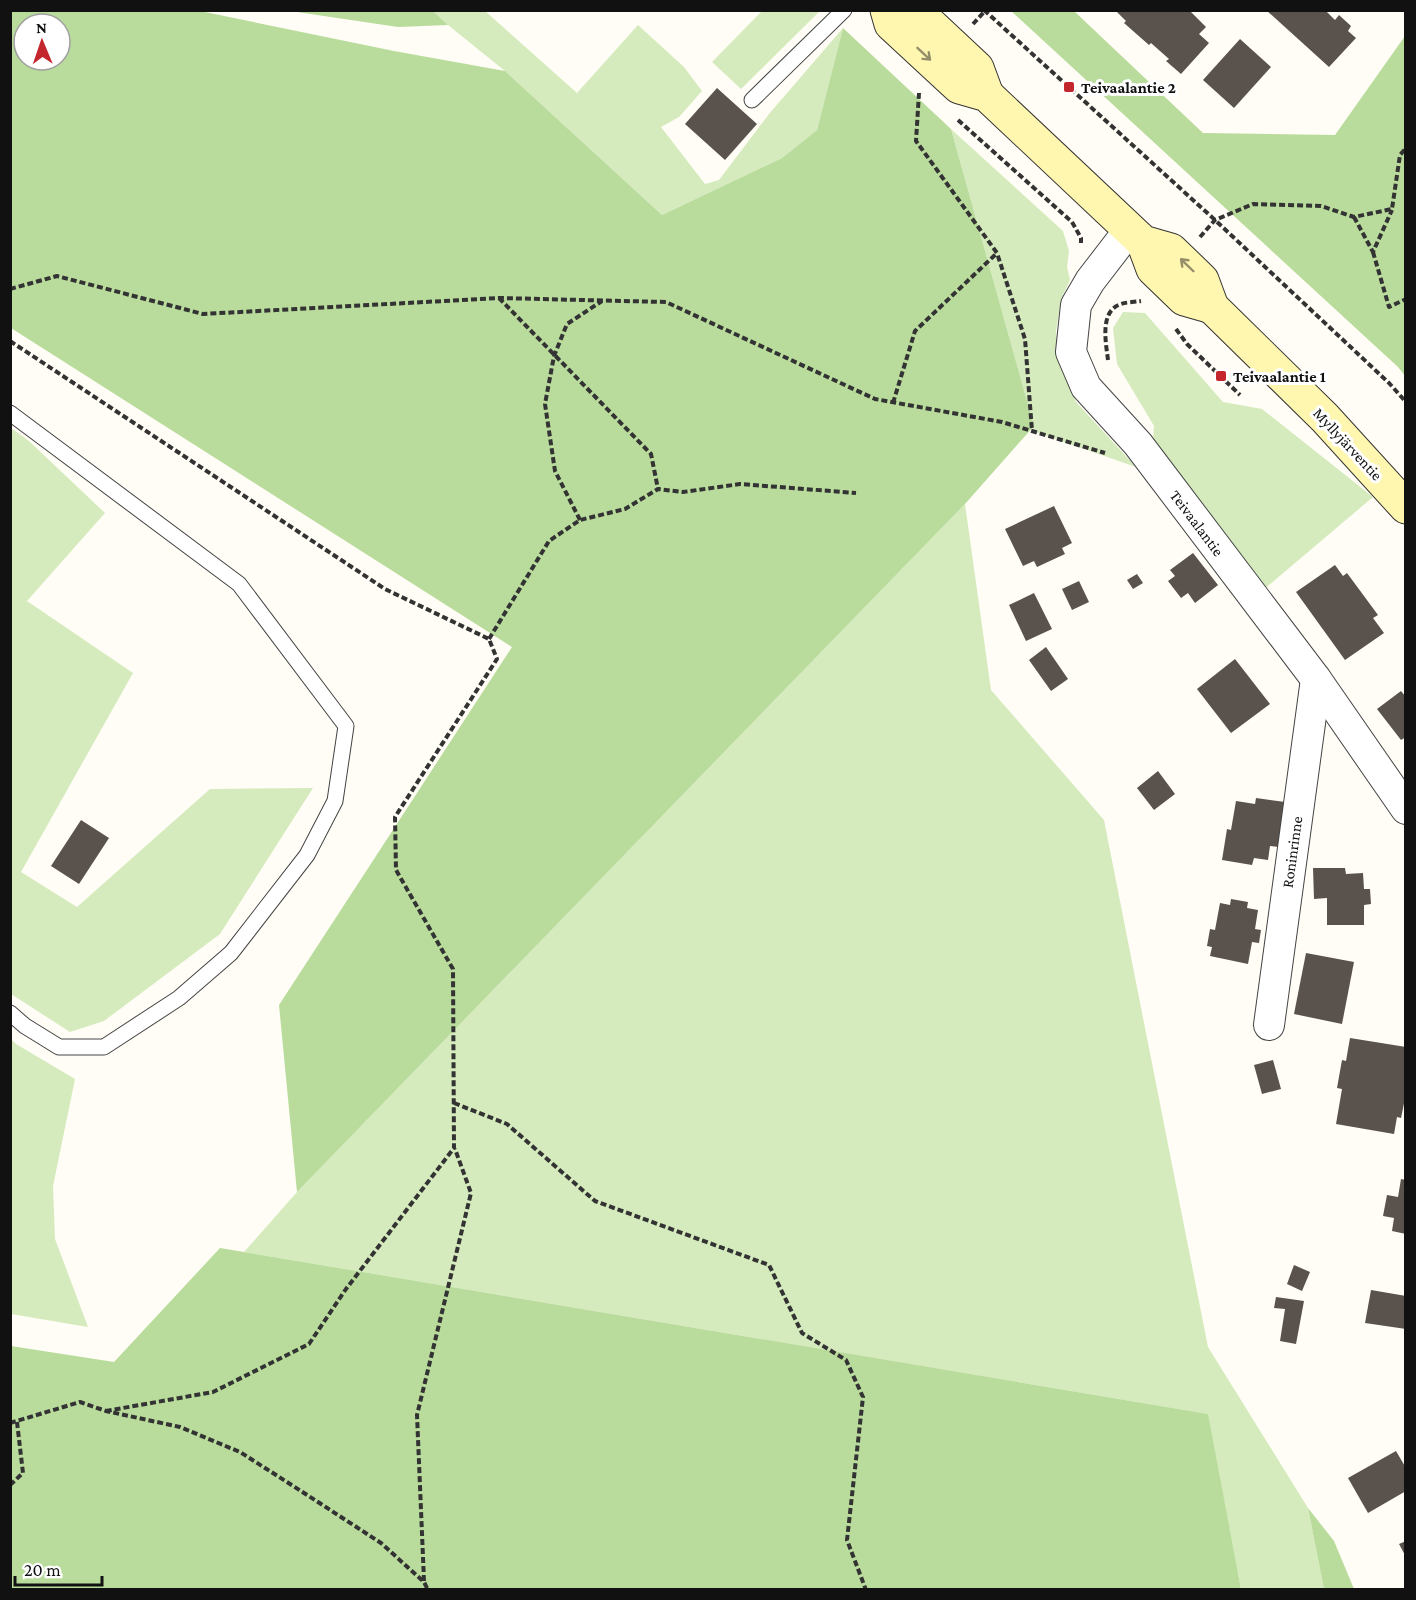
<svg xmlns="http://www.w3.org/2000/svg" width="1416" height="1600" font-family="'Crimson Pro',serif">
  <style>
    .green { fill: #d5ebbd }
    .forest { fill: #b9dc9c; fill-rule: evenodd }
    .building { fill: #5a524d }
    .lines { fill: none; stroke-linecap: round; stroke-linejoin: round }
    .lane-casing { stroke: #444; stroke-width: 17 }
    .street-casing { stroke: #444; stroke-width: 32 }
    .secondary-casing { stroke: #333; stroke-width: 35 }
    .path { stroke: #333; stroke-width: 4; stroke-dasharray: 6 3; stroke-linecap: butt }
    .lane { stroke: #fff; stroke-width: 15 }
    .street { stroke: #fff; stroke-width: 30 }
    .secondary { stroke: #fff6b0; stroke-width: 33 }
    .oneway { stroke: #948f68 }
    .poi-dot { fill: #c4262e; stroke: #fff; stroke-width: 2 }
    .labels { text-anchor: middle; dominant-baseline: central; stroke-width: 6; stroke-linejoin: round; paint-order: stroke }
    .poi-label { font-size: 16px; font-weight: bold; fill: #111; stroke: #fff; text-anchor: start }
    .street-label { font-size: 16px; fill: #111; stroke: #fff }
  </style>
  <rect width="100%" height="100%" fill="#fffdf5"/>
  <g class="green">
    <polygon points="433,11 485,11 577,93 638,25 684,67 702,91 679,117 661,127 705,184 719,180 769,114 843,28 817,130 782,158 662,215 505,71 448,25"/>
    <polygon points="762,11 820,11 741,89 712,62"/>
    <polygon points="951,129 1063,231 1069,251 1067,267 1070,280 1061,299 1056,331 1059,358 1076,402 1136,467 1032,431 1034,426"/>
    <polygon points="1123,312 1145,313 1223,402 1262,409 1373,497 1262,591 1153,441 1154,426 1117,364 1113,328"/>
    <polygon points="11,428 29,441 105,513 27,601 133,673 21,872 77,907 210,789 313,788 220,934 104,1021 70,1032 11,994"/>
    <polygon points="965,504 991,690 1104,820 1208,1347 1308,1508 1324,1589 1241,1589 1207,1414 244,1252 297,1192"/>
    <polygon points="10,1038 16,1044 75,1079 53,1186 55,1239 88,1327 11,1314"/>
  </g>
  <g class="forest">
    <path d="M10,11H200L394,51L505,71L662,215L782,158L817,130L843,28L951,129L1034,426L965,504L297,1192L279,1005L512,647L11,328ZM24,24H60V60H24Z"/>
    <polygon points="290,11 433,11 448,25 398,27"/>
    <polygon points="1011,11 1074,11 1203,133 1335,135 1405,36 1405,376 1398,367"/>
    <polygon points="220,1248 1208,1414 1241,1589 11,1589 11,1346 114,1362"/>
    <polygon points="1308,1508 1334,1541 1354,1589 1324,1589"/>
  </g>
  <g class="building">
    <polygon points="1115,10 1189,10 1206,27 1199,34 1209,43 1181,74 1166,61 1169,59 1151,43 1149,45 1124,23 1126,21"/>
    <polygon points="1266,10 1325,10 1335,20 1339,15 1351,26 1348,31 1356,38 1329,67"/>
    <polygon points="1240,39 1271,67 1234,108 1203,80"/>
    <polygon points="717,88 757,124 725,160 685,124"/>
    <polygon points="1054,506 1072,543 1062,548 1065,554 1037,567 1034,561 1023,566 1005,529"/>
    <polygon points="1193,553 1218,585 1195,603 1188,593 1181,598 1168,581 1175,576 1170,570"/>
    <polygon points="1335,565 1343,576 1347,573 1378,615 1373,618 1384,633 1345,660 1296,592"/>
    <polygon points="1137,574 1143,583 1133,589 1127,580"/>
    <polygon points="1079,581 1089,602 1072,610 1062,589"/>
    <polygon points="1034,593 1052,629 1026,641 1009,605"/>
    <polygon points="1046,647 1068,679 1051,691 1029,660"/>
    <polygon points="1235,659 1270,704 1231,733 1197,689"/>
    <polygon points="1401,691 1406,697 1406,737 1401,740 1377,709"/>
    <polygon points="1158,771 1175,794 1154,810 1137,788"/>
    <polygon points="1256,798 1285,802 1279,847 1270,846 1268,860 1254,858 1252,865 1222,860 1227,829 1231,830 1236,801 1255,804"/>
    <polygon points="81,820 109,838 79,884 51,866"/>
    <polygon points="1313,868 1345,868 1346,874 1363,873 1364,889 1370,889 1371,904 1364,905 1364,925 1327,925 1327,898 1314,899"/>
    <polygon points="1231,899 1248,902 1247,908 1258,910 1255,929 1261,930 1259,943 1252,942 1248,964 1210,956 1212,947 1207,946 1210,929 1215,930 1220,903 1230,905"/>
    <polygon points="1306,953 1354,962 1342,1024 1294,1014"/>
    <polygon points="1350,1038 1406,1047 1406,1094 1401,1118 1397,1117 1394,1134 1336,1124 1342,1089 1337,1088 1342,1060 1346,1061"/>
    <polygon points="1273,1060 1281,1089 1262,1094 1254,1065"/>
    <polygon points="1401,1179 1406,1180 1406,1234 1392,1231 1394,1218 1383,1216 1387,1195 1398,1197"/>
    <polygon points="1294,1265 1310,1272 1302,1291 1287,1284"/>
    <polygon points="1371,1290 1406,1296 1406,1329 1365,1323"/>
    <polygon points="1276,1297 1304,1301 1296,1344 1280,1341 1285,1309 1274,1308"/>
    <polygon points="1396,1451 1406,1468 1406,1491 1368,1513 1348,1478"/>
    <polygon points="1406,1541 1406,1557 1399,1544"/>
  </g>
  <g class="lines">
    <g class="lane-casing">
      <g id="lane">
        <polyline points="752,100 844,10"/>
        <polyline points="10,413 239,584 346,726 335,801 307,855 231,953 179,998 104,1047 59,1047 25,1026 10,1013"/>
      </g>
    </g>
    <g class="street-casing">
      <g id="street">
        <polyline points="1130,229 1090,281 1076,305 1071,352 1086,387 1138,444 1316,679 1406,809"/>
        <polyline points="1269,1025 1316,679"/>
      </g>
    </g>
    <g class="secondary-casing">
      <g id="secondary">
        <polyline points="887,10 891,24 959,87 987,95 1143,242 1171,250 1202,280 1212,307 1325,418 1406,507"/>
        <polyline points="915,10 977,68 987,95"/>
        <polyline points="1143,242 1153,269 1184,299 1212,307"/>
      </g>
    </g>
    <g class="path">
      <polyline points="984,10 1215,220 1389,383 1406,402"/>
      <polyline points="973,24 985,11"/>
      <polyline points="919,93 916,141 997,253 1025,339 1032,431"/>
      <polyline points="958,120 1072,222 1081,238 1081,243"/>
      <polyline points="1354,217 1373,252 1392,210"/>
      <polyline points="1200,237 1215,220 1253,204 1321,206 1354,217 1392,209 1400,155 1406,148"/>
      <polyline points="1373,252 1389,307 1406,299"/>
      <polyline points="10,289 57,276 203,314 499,298 666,302 875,399 1002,422 1105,453"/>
      <polyline points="499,298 651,454 658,489"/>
      <polyline points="1176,329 1187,344 1240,395"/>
      <polyline points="10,341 385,589 489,639 497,659 395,817 396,870 453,969 454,1148 346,1289 309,1344 213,1392 106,1411"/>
      <path d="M1108,360C1106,343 1099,311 1121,304C1127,302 1135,302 1141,301"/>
      <polyline points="893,403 915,331 997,253"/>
      <polyline points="580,520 555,471 545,404 554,356 567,324 602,301"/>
      <polyline points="489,639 549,541 580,520 625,509 658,489 683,492 740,484 856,493"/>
      <polyline points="454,1103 507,1124 595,1201 769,1265 802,1333 846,1360 863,1397 847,1540 866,1590"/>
      <polyline points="10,1423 80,1402 106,1411 180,1427 240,1452 301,1491 381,1543 424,1582 428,1590"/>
      <polyline points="10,1485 23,1473 17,1422"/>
      <polyline points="424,1581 417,1415 471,1193 455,1149"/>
    </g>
    <use href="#lane" class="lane"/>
    <use href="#street" class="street"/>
    <use href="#secondary" class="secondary"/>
  </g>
  <defs><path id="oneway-shaft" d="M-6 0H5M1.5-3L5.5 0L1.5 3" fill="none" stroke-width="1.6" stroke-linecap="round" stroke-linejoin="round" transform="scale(1.5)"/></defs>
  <g class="oneway">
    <use href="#oneway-shaft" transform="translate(924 54) rotate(43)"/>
    <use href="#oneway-shaft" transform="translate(1187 265) rotate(-136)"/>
  </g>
  <g class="poi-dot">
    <rect x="1063" y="81" width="12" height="12" rx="3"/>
    <rect x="1215" y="370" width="12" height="12" rx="3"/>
  </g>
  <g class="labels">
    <g class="poi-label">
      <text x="1081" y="87">Teivaalantie 2</text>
      <text x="1233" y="376">Teivaalantie 1</text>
    </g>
    <g class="street-label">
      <text transform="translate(1348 444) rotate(47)">Myllyjärventie</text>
      <text transform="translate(1197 523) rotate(53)">Teivaalantie</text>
      <text transform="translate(1292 852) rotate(-82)">Roninrinne</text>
    </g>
  </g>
  <rect width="1416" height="1600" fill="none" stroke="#111111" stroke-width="24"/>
  <g transform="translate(42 42) rotate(358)"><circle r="28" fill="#ffffff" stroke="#a0a0a0" stroke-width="1.5"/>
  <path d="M0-4.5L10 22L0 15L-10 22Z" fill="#c4262e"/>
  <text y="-9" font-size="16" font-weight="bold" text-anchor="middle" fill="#111111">N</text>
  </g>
  <path d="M15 1576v9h87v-9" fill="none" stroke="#111111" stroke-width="3"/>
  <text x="24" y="1576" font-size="18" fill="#111111" stroke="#ffffff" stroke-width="4.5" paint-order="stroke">20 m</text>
</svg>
